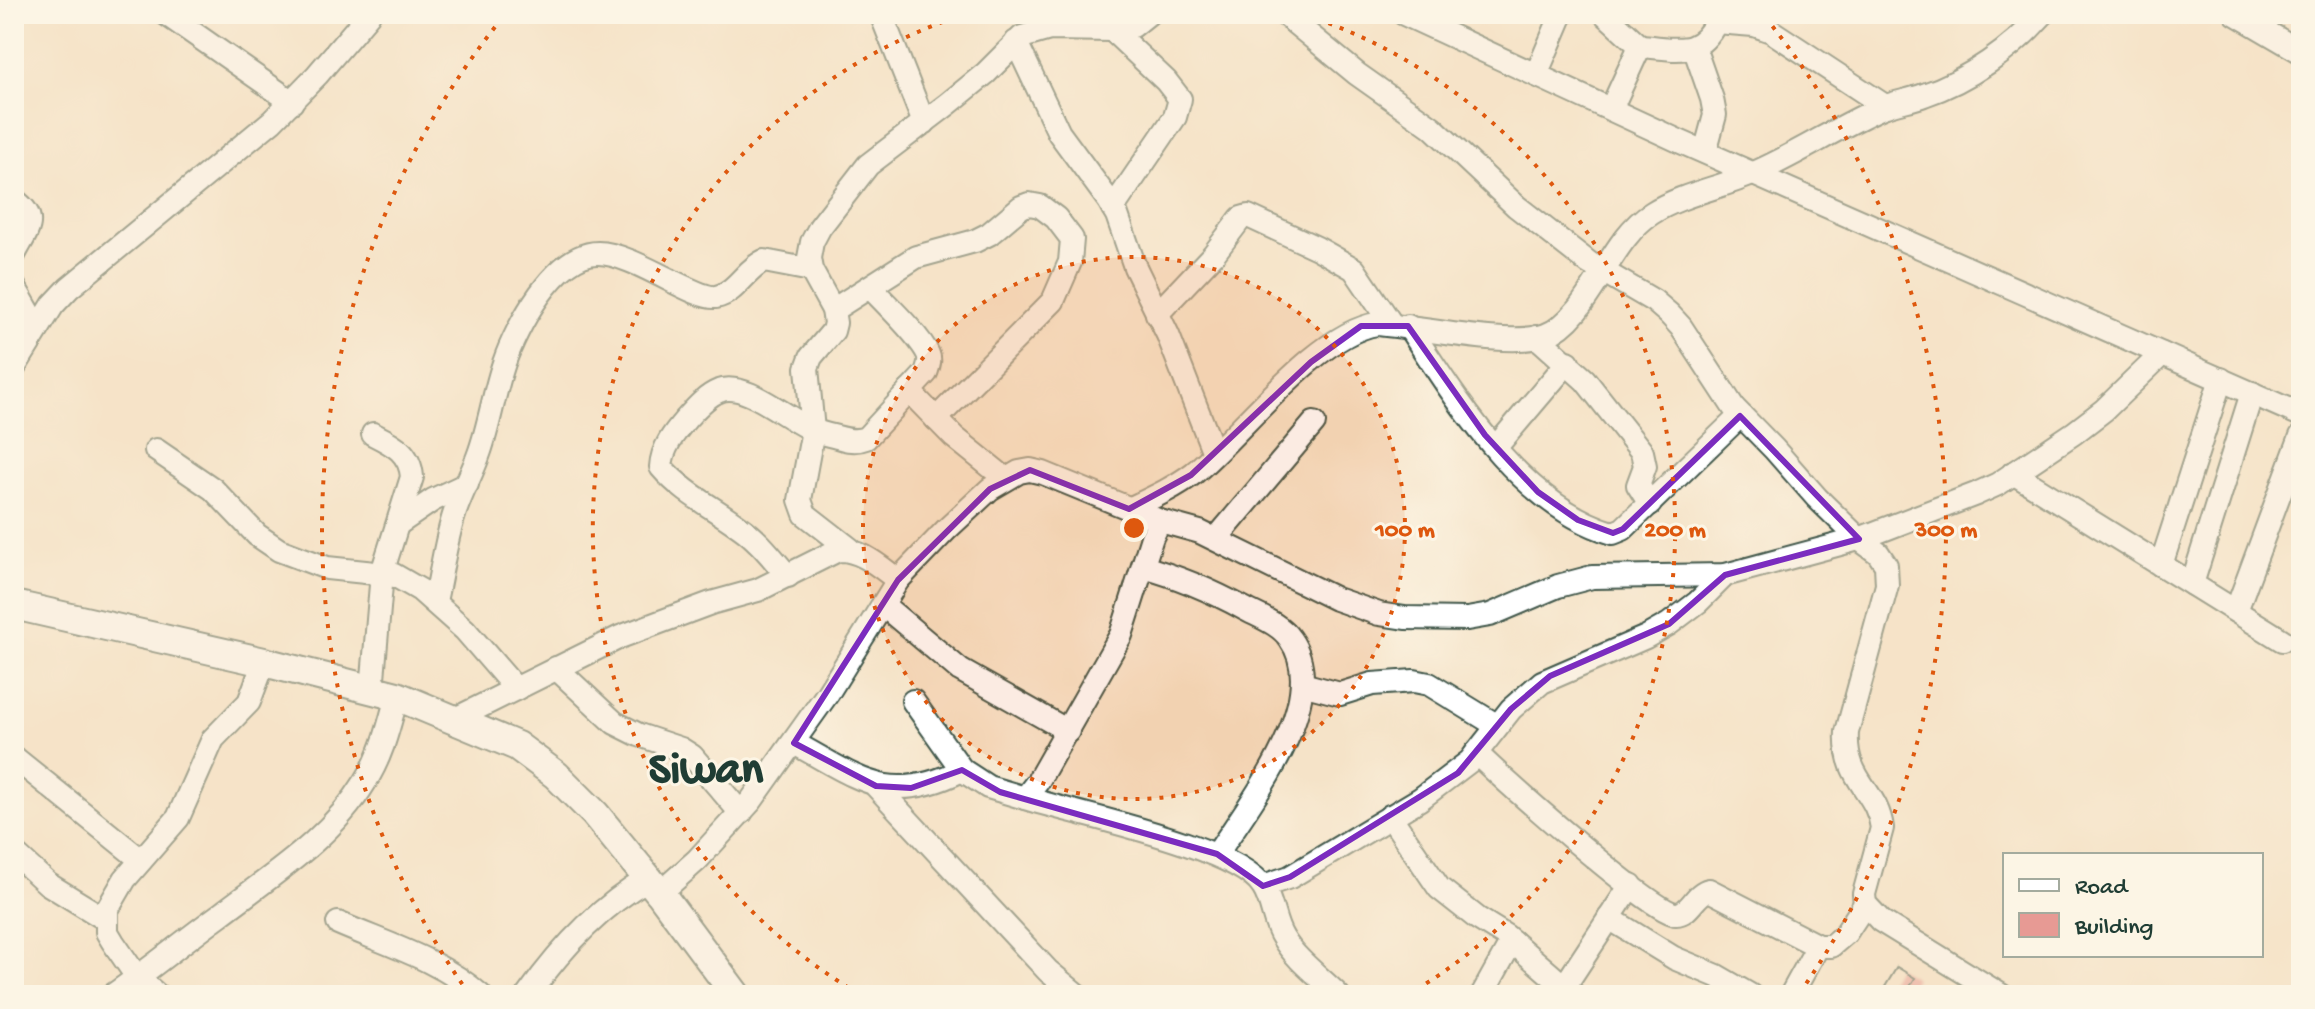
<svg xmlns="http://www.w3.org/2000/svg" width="2315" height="1009" font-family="'Gochi Hand',sans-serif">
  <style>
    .building { fill: #e79a94 }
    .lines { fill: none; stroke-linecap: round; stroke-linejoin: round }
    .minor-casing { stroke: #3f564a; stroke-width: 26 }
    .major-casing { stroke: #3f564a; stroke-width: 32 }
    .minor { stroke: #fff; stroke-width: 22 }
    .major { stroke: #fff; stroke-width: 28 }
    .marked { fill: none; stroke: #7b2cbf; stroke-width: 6; stroke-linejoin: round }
    .ring { fill: none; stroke: #de580e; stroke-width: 4; stroke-dasharray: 4 8 }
    .labels { text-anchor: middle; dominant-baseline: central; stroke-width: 6; stroke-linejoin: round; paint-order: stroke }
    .town-label { font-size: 46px; font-weight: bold; fill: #1f3d34; stroke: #fcf5e5 }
    .centre { fill: #de580e; stroke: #fcf5e5; stroke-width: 4 }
    .ring-label { font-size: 24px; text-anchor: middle; font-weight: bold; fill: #de580e; stroke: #fcf5e5; stroke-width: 6; stroke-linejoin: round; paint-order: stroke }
  </style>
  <rect width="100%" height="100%" fill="#fcf5e5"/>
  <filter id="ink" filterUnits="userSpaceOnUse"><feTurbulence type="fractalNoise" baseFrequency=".0125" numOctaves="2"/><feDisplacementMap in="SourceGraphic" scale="16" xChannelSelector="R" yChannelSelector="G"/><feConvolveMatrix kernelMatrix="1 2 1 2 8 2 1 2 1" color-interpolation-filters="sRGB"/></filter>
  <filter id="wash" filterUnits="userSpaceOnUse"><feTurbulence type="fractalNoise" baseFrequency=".006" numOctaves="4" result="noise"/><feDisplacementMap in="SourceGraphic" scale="32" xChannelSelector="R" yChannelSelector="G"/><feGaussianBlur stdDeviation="1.8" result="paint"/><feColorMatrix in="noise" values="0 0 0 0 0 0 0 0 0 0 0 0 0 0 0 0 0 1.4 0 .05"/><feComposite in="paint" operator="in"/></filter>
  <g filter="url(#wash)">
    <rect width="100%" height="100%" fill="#f5e3c8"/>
    <g id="blocks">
      <polygon class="building" points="1897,967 1915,978 1905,995 1880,995"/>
    </g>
  </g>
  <g filter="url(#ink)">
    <use href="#blocks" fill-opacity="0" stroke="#3f564a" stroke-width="2"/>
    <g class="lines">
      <g class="minor-casing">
        <g id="minor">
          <polyline points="166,14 292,102"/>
          <polyline points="881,14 924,123"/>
          <path d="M1284,14L1357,74L1432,127L1516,206L1589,263L1654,301L1669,314L1681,327L1734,408L1774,449L1817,498L1859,539L1878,553L1886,565L1887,585L1847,732C1844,781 1877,789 1882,828L1864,894L1865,904L1881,921L2001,995"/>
          <polyline points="1404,14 1681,142 2301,415"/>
          <polyline points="1605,14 1640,46 1611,109"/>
          <polyline points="1718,14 1716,22 1754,25 1771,31 1885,106"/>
          <polyline points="2236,14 2301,52"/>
          <polyline points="1112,30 1166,81 1180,99 1175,117 1113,208"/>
          <polyline points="1016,42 1059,133 1109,201 1117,215 1135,267 1168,335 1214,453"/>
          <path d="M1640,46C1675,48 1698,59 1716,22"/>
          <polyline points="1694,47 1712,99 1715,115 1705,152"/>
          <polyline points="1536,75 1562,14"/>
          <path d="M14,200C41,219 26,231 14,255"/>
          <polyline points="14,286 38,328"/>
          <polyline points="833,310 916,257 975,241 989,234 1021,207 1029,204 1040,206 1056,218 1072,239 1070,262 1053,301 936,419"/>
          <polyline points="1157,314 1213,255 1241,218 1248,216 1317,248 1354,269 1392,325"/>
          <path d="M1408,326C1458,402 1521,506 1613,533L1623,529L1740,416"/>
          <polyline points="1537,337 1585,380 1642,452 1645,466 1638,485 1650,504"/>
          <polyline points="14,368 53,305 69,288 272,121 317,75 369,14"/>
          <polyline points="909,391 954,437 1006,479"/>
          <polyline points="1496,447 1568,362"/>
          <polyline points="156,450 213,489 257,535 279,550 327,568 394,575 420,590 465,630 516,689"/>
          <polyline points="2013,473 2282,640"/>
          <path d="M1129,509C1152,498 1174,488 1194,473C1242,433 1317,333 1377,324C1417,327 1512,348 1546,335C1590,318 1609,239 1652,213C1682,194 1721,188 1754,173C1798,154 1839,126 1883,107C1896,102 1911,100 1924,95C1969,80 2012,49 2043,14"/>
          <polyline points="398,524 433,500 467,484"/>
          <polyline points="1216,539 1314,423"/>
          <polyline points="850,549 805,514 800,500 813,430 807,368 811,357 833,331 835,323 833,310 811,270 809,258 812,242 820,227 868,165 948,104 986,73 1022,37 1050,29 1112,30 1133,26 1148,14"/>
          <polyline points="2161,565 2221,379"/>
          <path d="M1143,567C1180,577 1212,591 1245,609C1260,617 1280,624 1290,639C1333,699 1249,804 1217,854"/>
          <path d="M788,576C773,559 759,540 740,527C713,507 683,493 661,467C662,448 674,433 686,419C695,409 706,396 719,391C745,380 788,420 813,430C820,433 829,435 837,437C847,440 856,442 866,438L926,373C928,367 931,361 928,354C920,336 886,304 871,288"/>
          <polyline points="2192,584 2252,393"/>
          <path d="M435,601C442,572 445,541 455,512C462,491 473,472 480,451C490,422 494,392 504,363C516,328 555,253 598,253C633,253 695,300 716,297C736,293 746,269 764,261L811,270"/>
          <polyline points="883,605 960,670 1068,731"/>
          <polyline points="2236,611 2301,436"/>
          <polyline points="556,668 615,723 639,735 681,749 692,756 741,813"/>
          <polyline points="1302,684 1340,694 1372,684 1414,681 1429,684 1496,725"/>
          <path d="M372,690L382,573L412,477C410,452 393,444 373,434"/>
          <path d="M455,719L620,637L711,603L758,590L838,550C861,549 880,567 898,580"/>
          <path d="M794,743C859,778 888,807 962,770L913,701"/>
          <path d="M1476,753C1501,777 1653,914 1676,914C1690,914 1695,893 1709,890L1818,946H1831L1846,933L1865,904"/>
          <polyline points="16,759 141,860"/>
          <polyline points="962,770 988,787 1025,798 1038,781 1121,635 1152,537 1160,521"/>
          <polyline points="876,786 1048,971 1077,995"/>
          <path d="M1025,798C1075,814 1237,846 1263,887C1273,902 1273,923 1283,938C1296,960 1320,977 1338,995"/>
          <polyline points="1390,816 1439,888 1477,918 1506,936 1574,995"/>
          <polyline points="14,853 48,884 105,919"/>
          <polyline points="1263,886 1290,877 1420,799 1470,761 1511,709 1542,682 1646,637 1669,624 1698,602 1725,575"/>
          <polyline points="660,893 697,860 751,801 828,693 898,580 947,529 990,489 1019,472 1030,470 1043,473 1160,521 1200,532 1336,599 1379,614 1405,618 1467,619 1490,615 1558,586 1592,577 1725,575 1859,539 1976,494 1998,484 2074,433 2104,410 2162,354"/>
          <polyline points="1609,918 1674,958 1717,976 1750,995"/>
          <path d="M338,923C386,944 441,960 480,995"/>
          <polyline points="1564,987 1631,885"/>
          <path d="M113,995C150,969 185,940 221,914C272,875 331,838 365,782C382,756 389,726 397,696"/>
          <polyline points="157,995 137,977 113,942 107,932 107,910 125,879 178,818 213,739 249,702 264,662"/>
          <path d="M528,995C560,950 599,907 648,879"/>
          <polyline points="1482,995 1512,941"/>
          <polyline points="1791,995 1818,946"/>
        </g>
      </g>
      <g class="major-casing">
        <polyline id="major" points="14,605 264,662 397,696 517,746 556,775 595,814 660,893 736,995"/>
      </g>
      <use href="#minor" class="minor"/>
      <use href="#major" class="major"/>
    </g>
  </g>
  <path d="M0 0H2315V1009H0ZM1361,326H1408L1485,435L1538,492L1578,520L1613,533L1623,529L1740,416L1859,539L1725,575L1669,624L1550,676L1511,709L1458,773L1290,877L1263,886L1217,854L1000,792L962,770L911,788L876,786L794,743L898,580L990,489L1030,470L1129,509L1191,475L1311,362Z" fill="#f5e3c8" fill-opacity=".55" fill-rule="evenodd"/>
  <path class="marked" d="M1361,326H1408L1485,435L1538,492L1578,520L1613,533L1623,529L1740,416L1859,539L1725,575L1669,624L1550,676L1511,709L1458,773L1290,877L1263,886L1217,854L1000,792L962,770L911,788L876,786L794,743L898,580L990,489L1030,470L1129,509L1191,475L1311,362Z"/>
  <circle cx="1134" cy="528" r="271" fill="#de580e" fill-opacity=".12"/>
  <g class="ring">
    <circle cx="1134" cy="528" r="271"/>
    <path d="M859 994A541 541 0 0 1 962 15M1306 15A541 541 0 0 1 1409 994"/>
    <path d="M469 994A812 812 0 0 1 503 17M1765 17A812 812 0 0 1 1799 994"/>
  </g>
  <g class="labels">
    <g class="town-label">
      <text x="706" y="773">Siwan</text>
    </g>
  </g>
  <circle cx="1134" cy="528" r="12" class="centre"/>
  <g class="ring-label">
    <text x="1405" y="536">100 m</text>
    <text x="1675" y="536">200 m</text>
    <text x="1946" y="536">300 m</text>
  </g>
  <rect width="2315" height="1009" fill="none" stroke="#fcf5e5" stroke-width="48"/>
  <rect x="2003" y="853" width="260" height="104" fill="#fcf5e5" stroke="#a4ab9e" stroke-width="2"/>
  <rect x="2019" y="879" width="40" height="12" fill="#ffffff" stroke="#a4ab9e" stroke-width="2"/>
  <text x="2075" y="893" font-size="24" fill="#1f3d34">Road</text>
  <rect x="2019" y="913" width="40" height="24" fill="#e79a94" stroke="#a4ab9e" stroke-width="2"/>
  <text x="2075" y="933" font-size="24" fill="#1f3d34">Building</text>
</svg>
